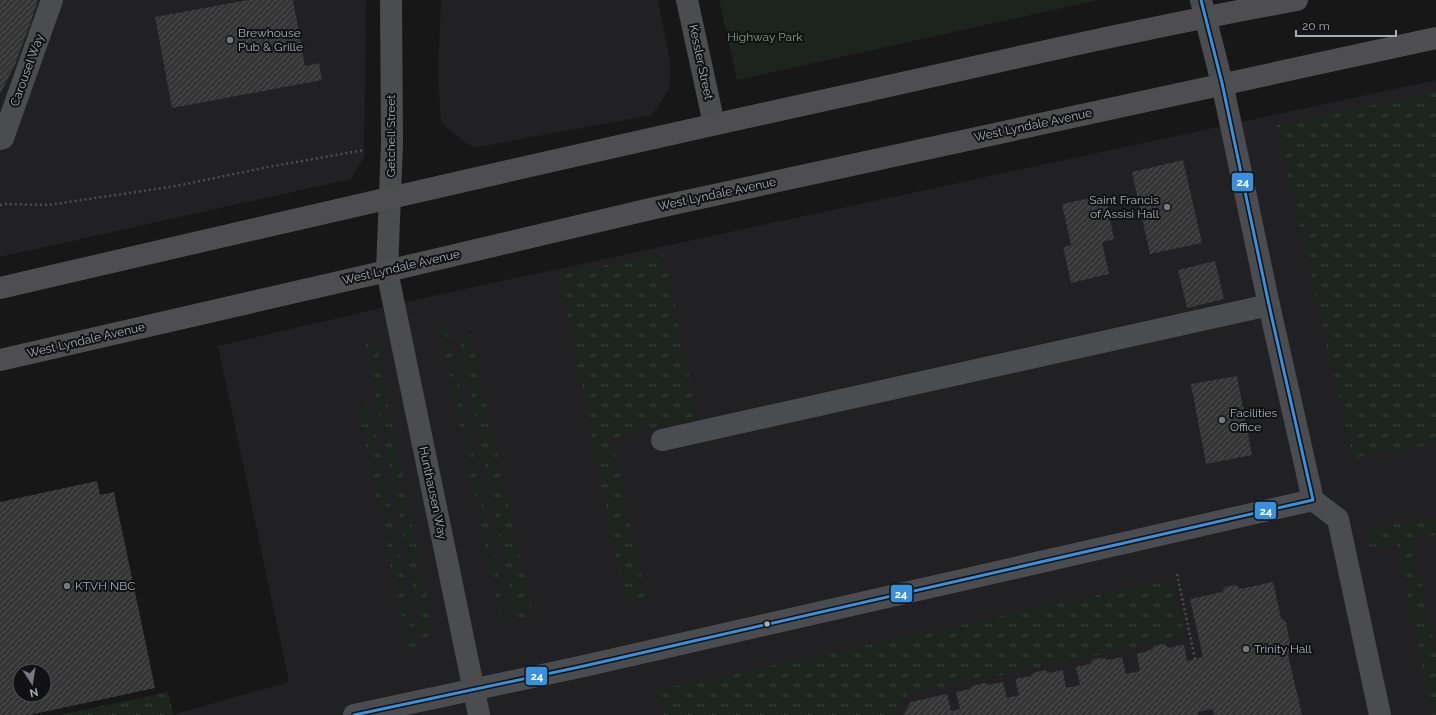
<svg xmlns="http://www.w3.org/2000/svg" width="1436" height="715" font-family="Raleway,sans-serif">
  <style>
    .built { fill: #212123 }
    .grass { fill: url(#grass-tufts) }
    .green { fill: #1d241e }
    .building { fill: url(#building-hatch); fill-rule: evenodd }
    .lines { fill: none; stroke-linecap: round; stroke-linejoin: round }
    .path { stroke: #4d4e52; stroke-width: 2.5; stroke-dasharray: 2 3; stroke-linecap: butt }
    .minor { stroke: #4b4c50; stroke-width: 22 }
    .highway { stroke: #4e4e51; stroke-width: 22 }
    .bus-1-casing { stroke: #111113; stroke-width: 6 }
    .bus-1 { stroke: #3a90db; stroke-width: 3 }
    .poi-dot { fill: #757880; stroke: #111113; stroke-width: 1.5 }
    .bus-dot { fill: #a8adb8; stroke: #111113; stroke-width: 1.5 }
    .labels { text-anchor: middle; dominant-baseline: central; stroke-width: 4; stroke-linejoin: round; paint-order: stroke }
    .poi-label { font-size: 12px; fill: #a8adb8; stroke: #111113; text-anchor: start }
    .park-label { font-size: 12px; fill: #7fa381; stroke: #111113 }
    .street-label { font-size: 12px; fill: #a8adb8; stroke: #111113 }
    .line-badge { stroke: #111113; stroke-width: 1.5 }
    .badge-label { font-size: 11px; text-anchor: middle; font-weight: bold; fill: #fff }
  </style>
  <defs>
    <pattern id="grass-tufts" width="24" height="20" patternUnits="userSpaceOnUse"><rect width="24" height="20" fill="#1d241e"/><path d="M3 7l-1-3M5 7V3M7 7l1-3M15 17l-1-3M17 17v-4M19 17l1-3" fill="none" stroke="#3b413d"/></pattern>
    <pattern id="building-hatch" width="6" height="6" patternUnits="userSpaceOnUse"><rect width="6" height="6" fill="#353536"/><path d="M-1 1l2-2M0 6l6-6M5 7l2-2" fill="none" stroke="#4f5051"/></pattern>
  </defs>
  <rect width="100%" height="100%" fill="#171717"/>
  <g class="built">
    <polygon points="0,0 366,0 364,157 351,179 0,257"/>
    <polygon points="441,0 658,0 671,65 669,89 652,115 473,148 441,123 438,73"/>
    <polygon points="1436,80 1436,715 171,715 289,682 218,346 437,295"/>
  </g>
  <g class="grass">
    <polygon points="1436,92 1436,444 1353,458 1276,125"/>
    <polygon points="664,253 698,419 612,438 646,597 625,602 560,275"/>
    <polygon points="446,323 508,620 501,622 439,327"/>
    <polygon points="471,335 533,616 516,618 459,338"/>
    <polygon points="371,337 377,350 434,635 423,639 365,342"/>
    <polygon points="370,406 417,643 410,656 358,408"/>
    <path d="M1431,517L1436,518V535L1412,540L1436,652V715H1433L1397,544C1387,545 1375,551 1366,544C1366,535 1366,532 1374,528Z"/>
    <polygon points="1172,579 1185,637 907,695 895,715 663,715 658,690"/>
    <polygon points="168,692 173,715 60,715"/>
  </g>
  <polygon class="green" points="719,0 1098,0 737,80"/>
  <g class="building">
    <polygon points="0,0 38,0 30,24 14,67 0,94"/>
    <polygon points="248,0 293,0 305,66 319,63 322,80 172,108 155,17"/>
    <polygon points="1183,160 1202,243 1150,254 1132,172"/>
    <polygon points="1105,195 1114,239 1102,242 1109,274 1071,283 1063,247 1071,245 1062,204"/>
    <polygon points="1215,261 1224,299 1187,308 1178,270"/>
    <polygon points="1237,376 1252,455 1206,464 1191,384"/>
    <path d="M97,481L100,495L114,492L155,688L29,715H0V502ZM20,671H44V695H20Z"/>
    <polygon points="1273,582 1281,618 1286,622 1291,650 1288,655 1302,715 1214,715 1213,709 1198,712 1198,715 903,715 911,702 947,694 951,711 960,709 956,692 970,689 972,686 984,683 989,685 1003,682 1007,698 1019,695 1015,679 1031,676 1033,673 1045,670 1048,673 1063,670 1066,688 1080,685 1076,667 1090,664 1093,659 1104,658 1108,660 1122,657 1126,674 1140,671 1137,654 1151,650 1154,646 1164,644 1169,648 1184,644 1187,661 1203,657 1190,599 1222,592 1225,587 1236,585 1240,589"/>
  </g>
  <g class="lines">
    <g class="path">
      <polyline points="0,205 5,204 48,205 176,186 268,167 364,150"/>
      <polyline points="1177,574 1195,659"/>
    </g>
    <g class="minor">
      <polyline points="391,0 392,144 387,271 479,715"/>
      <polyline points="687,0 714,124"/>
      <polyline points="1201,0 1222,83 1269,305 1313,500"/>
      <polyline points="0,139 3,138 52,0"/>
      <polyline points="662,440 1269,305"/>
      <polyline points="1313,500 1338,519 1380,715"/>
      <polyline points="354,715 584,666 1313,500"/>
    </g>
    <g class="highway">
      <path d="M0,288C284,222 568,156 853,94C1001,61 1148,27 1297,0"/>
      <polyline points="0,360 387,271 659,207 1436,38"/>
    </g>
    <g class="bus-1-casing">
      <polyline id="bus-1" points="354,715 584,666 1313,500 1269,305 1222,83 1201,0"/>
    </g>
    <use href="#bus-1" class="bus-1"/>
  </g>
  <g class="poi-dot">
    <circle cx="230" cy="40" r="4"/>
    <circle cx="1167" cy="207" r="4"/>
    <circle cx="1222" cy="420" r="4"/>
    <circle cx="67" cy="586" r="4"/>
    <circle cx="1246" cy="649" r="4"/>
  </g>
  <circle class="bus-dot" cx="767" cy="624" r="3.5"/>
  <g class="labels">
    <g class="poi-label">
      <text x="238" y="33">Brewhouse<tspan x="238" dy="14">Pub &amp; Grille</tspan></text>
      <text x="1159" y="200" text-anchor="end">Saint Francis<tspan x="1159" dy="14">of Assisi Hall</tspan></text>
      <text x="1230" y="413">Facilities<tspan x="1230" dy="14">Office</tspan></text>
      <text x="75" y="586">KTVH NBC</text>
      <text x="1254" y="649">Trinity Hall</text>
    </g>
    <g class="park-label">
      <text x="765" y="37">Highway Park</text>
    </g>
    <g class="street-label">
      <text transform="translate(701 62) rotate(78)">Kessler Street</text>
      <text transform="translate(27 70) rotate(-70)">Carousel Way</text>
      <text transform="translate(1033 125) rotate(-12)">West Lyndale Avenue</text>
      <text transform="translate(391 136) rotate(-90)">Getchell Street</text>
      <text transform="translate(717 194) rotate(-12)">West Lyndale Avenue</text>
      <text transform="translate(401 267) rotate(-13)">West Lyndale Avenue</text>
      <text transform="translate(86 340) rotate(-13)">West Lyndale Avenue</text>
      <text transform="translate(433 493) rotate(78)">Hunthausen Way</text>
    </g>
  </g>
  <g class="line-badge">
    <rect x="1231" y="172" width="23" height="20" rx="4" fill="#3a90db"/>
    <rect x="1254" y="501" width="23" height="19" rx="4" fill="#3a90db"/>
    <rect x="890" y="584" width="23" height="19" rx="4" fill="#3a90db"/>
    <rect x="525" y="666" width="23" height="20" rx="4" fill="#3a90db"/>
  </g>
  <g class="badge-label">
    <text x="1243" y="186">24</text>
    <text x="1266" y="515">24</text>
    <text x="901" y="598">24</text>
    <text x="537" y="680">24</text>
  </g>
  <g transform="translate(32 683) rotate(168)"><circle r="19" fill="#111113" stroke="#4d4f55"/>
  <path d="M0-3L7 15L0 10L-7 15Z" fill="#757880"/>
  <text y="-6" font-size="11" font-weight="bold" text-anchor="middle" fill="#a8adb8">N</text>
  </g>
  <path d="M1296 30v6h100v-6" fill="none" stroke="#a8adb8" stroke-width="2"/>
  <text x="1302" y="30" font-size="12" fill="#a8adb8" stroke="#111113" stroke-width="3" paint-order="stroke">20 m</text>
</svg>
